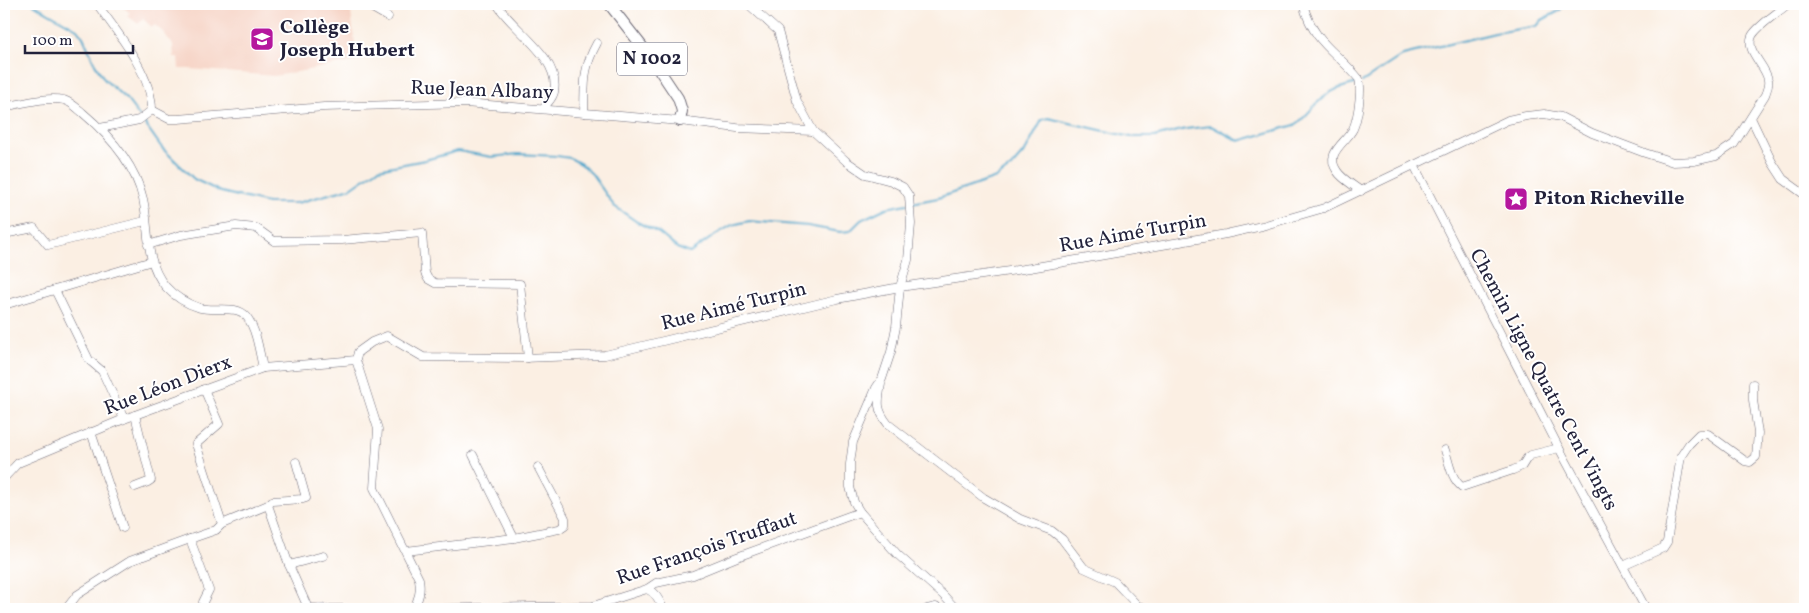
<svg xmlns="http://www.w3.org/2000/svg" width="1809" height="613" font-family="Vollkorn,serif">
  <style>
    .built { fill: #f6d2c3 }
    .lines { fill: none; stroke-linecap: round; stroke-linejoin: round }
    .stream { stroke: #50a7cc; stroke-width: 2 }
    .minor-casing { stroke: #6e6a76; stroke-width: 9 }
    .major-casing { stroke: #6e6a76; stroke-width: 12 }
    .minor { stroke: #fff; stroke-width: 8 }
    .major { stroke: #fff; stroke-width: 10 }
    .labels { text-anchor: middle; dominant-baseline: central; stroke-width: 4; stroke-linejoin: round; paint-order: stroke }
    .shield { fill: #fff; stroke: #646476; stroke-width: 1 }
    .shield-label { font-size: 19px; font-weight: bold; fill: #22223b }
    .poi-label { font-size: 20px; font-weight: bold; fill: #22223b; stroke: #fff; text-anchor: start }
    .street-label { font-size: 20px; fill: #22223b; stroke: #fff }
  </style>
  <rect width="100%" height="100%" fill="#fff"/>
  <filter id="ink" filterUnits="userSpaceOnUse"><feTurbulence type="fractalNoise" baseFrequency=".02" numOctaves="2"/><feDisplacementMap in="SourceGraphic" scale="10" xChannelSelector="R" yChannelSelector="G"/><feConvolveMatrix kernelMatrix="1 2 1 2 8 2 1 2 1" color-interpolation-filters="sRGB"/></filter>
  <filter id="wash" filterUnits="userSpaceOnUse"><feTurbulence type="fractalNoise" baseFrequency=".0096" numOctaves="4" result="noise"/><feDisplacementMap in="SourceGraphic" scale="20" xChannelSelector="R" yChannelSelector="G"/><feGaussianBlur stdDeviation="1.12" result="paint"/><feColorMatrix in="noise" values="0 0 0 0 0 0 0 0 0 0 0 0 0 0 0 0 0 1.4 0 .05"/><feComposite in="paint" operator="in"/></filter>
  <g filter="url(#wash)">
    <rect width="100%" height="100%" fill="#fbefe3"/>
    <polygon class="built" points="119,4 350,4 357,61 275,76 189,69 179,69 178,57 174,57 173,45 164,33 155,25 152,27 143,19 138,24 128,16 130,13"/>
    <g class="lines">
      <g class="stream">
        <polyline points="33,4 77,29 83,37 94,62 104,79 127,100 140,117"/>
        <polyline points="1362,82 1403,55 1495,33 1537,26 1542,20 1559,11 1565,4"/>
        <polyline points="143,121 162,148 194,179 221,192 267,203 297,203 351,188 378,169 425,160 458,151 492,157 518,154 557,156 570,158 581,164 592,174 614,206 637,222 659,233 677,248 690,253 715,235 732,225 749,221 808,226 840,232 850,231 861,220 886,208 907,204"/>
        <path d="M912,203L938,198L996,178L1011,167L1026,150L1042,120L1048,118L1131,137H1154L1186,129L1211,126L1239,141L1295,125C1307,117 1313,105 1324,97C1334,88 1345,87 1357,83"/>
      </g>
    </g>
  </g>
  <g filter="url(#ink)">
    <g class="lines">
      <g class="minor-casing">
        <g id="minor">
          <path d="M97,4C117,32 152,74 152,110L139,120L100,128"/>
          <path d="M497,4C512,30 561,57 554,92C553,98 547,103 544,108"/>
          <polyline points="748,4 778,31 797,101 813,131 846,161 865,174 891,181 903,187 909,196 911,224 908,260 900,287 896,327 891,352 882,379 876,388 853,442 850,464 850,487 854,502 860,512 897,554 943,595 956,609"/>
          <path d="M1303,4C1314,44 1335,50 1359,79C1362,90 1358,118 1353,129C1346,143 1324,153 1337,171C1342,179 1353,185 1361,191"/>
          <polyline points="369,6 388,17"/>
          <path d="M4,107C20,104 48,96 64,100C71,102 77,108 83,113C109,135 135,164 143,199C150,229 144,260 165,286C174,296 187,304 200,308C215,312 237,304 247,317C257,331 259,351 263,368"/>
          <polyline points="152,110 169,119 178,119 324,107 465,103 680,121 737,128 813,131"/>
          <path d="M584,113C585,83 582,70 597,43"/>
          <polyline points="1751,118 1772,162 1783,179 1805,195"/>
          <polyline points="1414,165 1559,448 1646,609"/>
          <polyline points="4,234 34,228 48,245 145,221"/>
          <polyline points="148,245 181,235 236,226 256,228 274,241 342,240 422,233 425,273 428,279 435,283 520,284 528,358"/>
          <polyline points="55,290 89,360 102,371 124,419"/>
          <polyline points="4,305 152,261"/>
          <path d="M881,384C878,402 876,409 888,424L984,498L1020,519L1052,531L1062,539L1084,568L1115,582L1138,606L1149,609"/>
          <polyline points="204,389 219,424 196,444 222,524 216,530 190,539 209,590 203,602 205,609"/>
          <polyline points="91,432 123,528"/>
          <path d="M1445,450C1449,462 1451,479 1462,487L1513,470L1522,466L1527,458L1531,455L1559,448"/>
          <polyline points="473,455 514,538"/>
          <polyline points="296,462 306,498 303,499 272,501 268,505 289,565 308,608"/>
          <polyline points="4,478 18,463 124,419 263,368 356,360"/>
          <polyline points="135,487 148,482 151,480 135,415"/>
          <polyline points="222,524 268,505"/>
          <polyline points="406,551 514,538 559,529 565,525 565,518 538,467"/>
          <polyline points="289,565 323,556"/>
          <polyline points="1623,566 1663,548 1667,542 1681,456 1689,444 1699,434 1708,434 1745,461 1750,462 1756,457 1758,433 1753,400 1753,384"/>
          <path d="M647,589C656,593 660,600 663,609"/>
          <polyline points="66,609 77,595 130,561 190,539"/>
          <polyline points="301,609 308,608 350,609"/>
          <path d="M413,609C419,599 421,591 419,579L374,488L378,429L356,360L358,352L372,342L387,336L423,357L523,358L605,355L837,299L900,287L1030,268L1226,234L1262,226L1324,208L1508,120L1526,116L1544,114L1561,117L1592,133L1645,153L1673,162L1694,161L1716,156L1734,144L1765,95C1767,90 1769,85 1768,80C1766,65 1745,52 1752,36C1757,26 1779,12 1788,4"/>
          <polyline points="413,609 593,606 647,589 656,583 693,575 737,557 860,512"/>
          <polyline points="927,609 936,607 939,609"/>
        </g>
      </g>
      <g class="major-casing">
        <polyline id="major" points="609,4 652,59 678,98 682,111 680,121"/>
      </g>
      <use href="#minor" class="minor"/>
      <use href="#major" class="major"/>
    </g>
  </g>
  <defs>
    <g id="school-square" transform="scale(1.25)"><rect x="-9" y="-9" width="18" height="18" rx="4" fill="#b5179e" stroke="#fff"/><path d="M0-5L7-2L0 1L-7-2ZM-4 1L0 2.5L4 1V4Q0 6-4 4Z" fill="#fff"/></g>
    <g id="sight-square" transform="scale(1.25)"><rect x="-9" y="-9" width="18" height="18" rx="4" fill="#b5179e" stroke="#fff"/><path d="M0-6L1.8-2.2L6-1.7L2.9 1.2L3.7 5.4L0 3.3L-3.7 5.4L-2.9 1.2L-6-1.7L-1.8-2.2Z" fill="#fff"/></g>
  </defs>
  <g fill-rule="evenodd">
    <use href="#school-square" x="262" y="39"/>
    <use href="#sight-square" x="1516" y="199"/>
  </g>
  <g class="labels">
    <rect class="shield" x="617" y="42.5" width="70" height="33" rx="4"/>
    <g class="shield-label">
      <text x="652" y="59">N 1002</text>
    </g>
    <g class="poi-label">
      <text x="280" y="28">Collège<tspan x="280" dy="23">Joseph Hubert</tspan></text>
      <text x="1534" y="199">Piton Richeville</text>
    </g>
    <g class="street-label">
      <text transform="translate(482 91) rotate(2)">Rue Jean Albany</text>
      <text transform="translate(1133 234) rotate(-10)">Rue Aimé Turpin</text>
      <text transform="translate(734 307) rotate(-14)">Rue Aimé Turpin</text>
      <text transform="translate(1543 380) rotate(62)">Chemin Ligne Quatre Cent Vingts</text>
      <text transform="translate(168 386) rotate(-21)">Rue Léon Dierx</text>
      <text transform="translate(707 549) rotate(-19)">Rue François Truffaut</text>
    </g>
  </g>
  <rect width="1809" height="613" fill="none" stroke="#fff" stroke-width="20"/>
  <path d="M25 45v8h108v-8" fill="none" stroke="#22223b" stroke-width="2.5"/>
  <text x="32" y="45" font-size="15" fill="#22223b" stroke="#ffffff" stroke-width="4" paint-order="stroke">100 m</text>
</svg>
